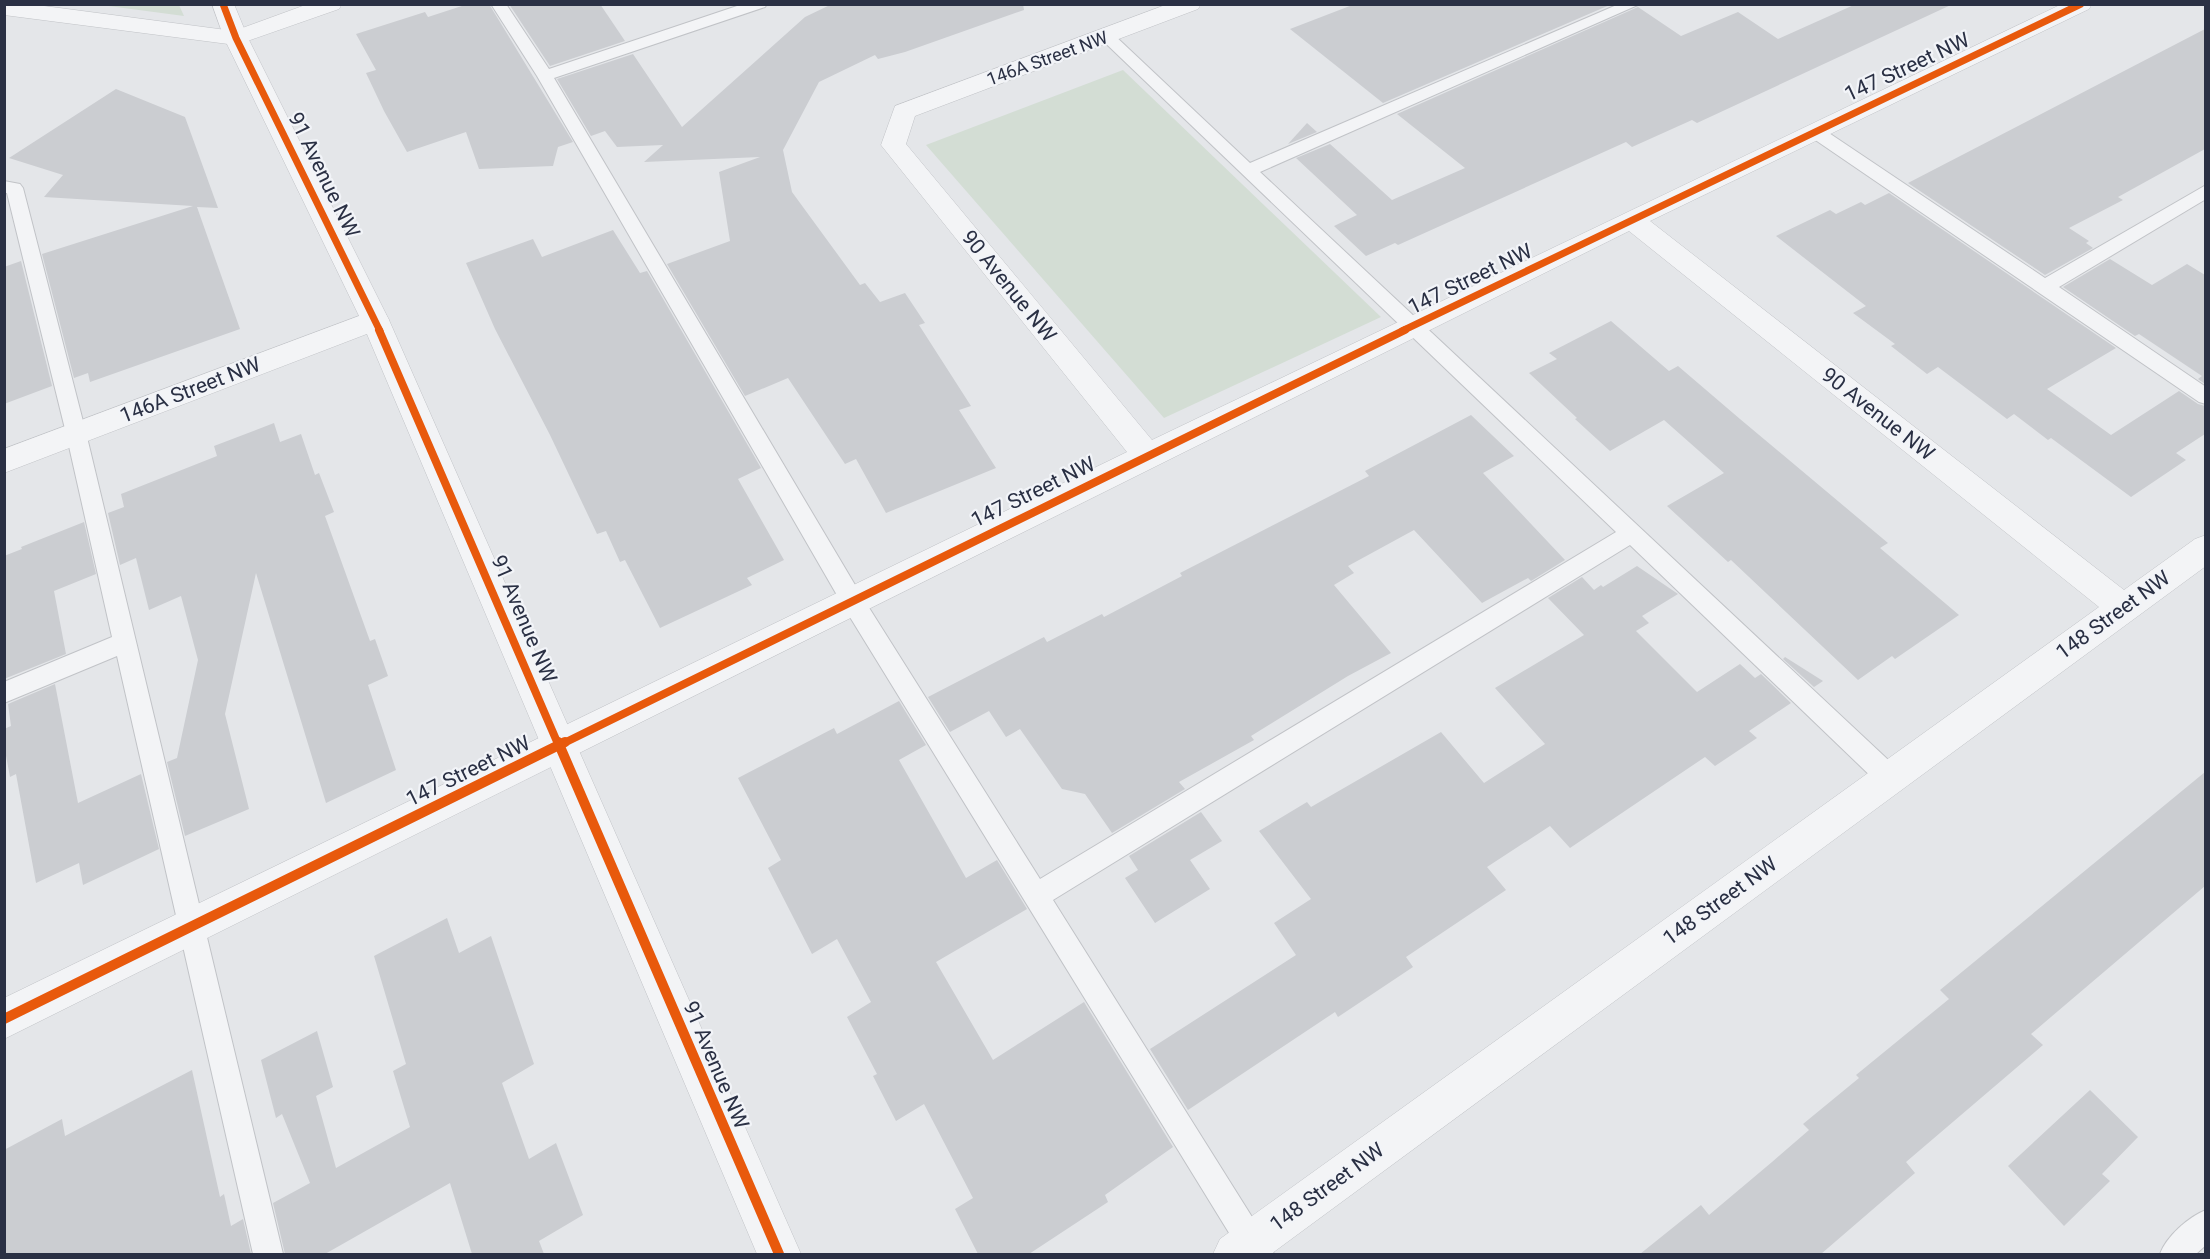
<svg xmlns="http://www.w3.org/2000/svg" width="2210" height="1259" font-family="Roboto,sans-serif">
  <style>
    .green { fill: #d3ddd4 }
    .building { fill: #cbcdd1 }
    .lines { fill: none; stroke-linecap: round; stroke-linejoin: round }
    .service-casing { stroke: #c1c3c7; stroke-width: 2 }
    .minor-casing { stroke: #c1c3c7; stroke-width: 1 }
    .tertiary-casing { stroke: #c1c3c7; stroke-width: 1 }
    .service { fill: #f3f4f6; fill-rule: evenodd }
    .minor { fill: #f3f4f6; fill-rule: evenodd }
    .tertiary { fill: #f3f4f6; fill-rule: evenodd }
    .cycleway-far2-casing { stroke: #f2f4f8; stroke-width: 10 }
    .cycleway-far1-casing { stroke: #f2f4f8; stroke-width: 12 }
    .cycleway-casing { stroke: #f2f4f8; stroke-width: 14 }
    .cycleway-far2 { stroke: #e8590c; stroke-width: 7 }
    .cycleway-far1 { stroke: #e8590c; stroke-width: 8 }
    .cycleway { stroke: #e8590c; stroke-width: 10 }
    .labels { text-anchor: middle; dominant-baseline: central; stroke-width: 4.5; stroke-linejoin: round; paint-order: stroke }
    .far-street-label { font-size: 18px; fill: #2a3044; stroke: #f2f4f8 }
    .street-label { font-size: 21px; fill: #2a3044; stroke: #f2f4f8 }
  </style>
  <rect width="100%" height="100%" fill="#e4e6e9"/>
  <g class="green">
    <polygon points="101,5 179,5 184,16"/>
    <polygon points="1123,70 1381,317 1164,418 926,145"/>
  </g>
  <g class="building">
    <polygon points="468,4 489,4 573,142 558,147 553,166 479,169 466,132 407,152 384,111 366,73 376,70 356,34 425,12 428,17"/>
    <polygon points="509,4 600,4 625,41 550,66"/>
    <polygon points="832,4 1023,4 1024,10 905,52 878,59 875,55 819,82 783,150 792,192 860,285 865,283 880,302 905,293 925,323 919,325 971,406 959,410 996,468 886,513 856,459 845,464 788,378 745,396 667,264 730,241 719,172 760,157 644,162 663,145 617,147 605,131 591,136 557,79 633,54 682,127 805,17"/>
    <polygon points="1355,4 1612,4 1383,103 1290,29"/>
    <polygon points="1856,4 1953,4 1697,123 1692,120 1632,147 1626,142 1398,245 1395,243 1366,256 1334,226 1357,215 1296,158 1330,144 1392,200 1465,168 1397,114 1638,7 1681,36 1738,12 1778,39"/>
    <polygon points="2205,29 2205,149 2118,197 2123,200 2069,228 2089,241 2086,243 2093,248 2045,275 1908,183"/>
    <polygon points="116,89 185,117 218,208 197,207 240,329 90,382 88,373 74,378 42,254 193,206 44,197 63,175 9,158"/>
    <polygon points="1307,123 1317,132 1288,144"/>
    <polygon points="1889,193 2116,348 2047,389 2111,435 2179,391 2198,404 2205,406 2205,434 2176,453 2186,460 2131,497 2051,438 2048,440 2014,414 2007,419 1938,367 1927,374 1891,346 1895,344 1853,313 1866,306 1776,236 1830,210 1836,214 1861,202 1865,205"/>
    <polygon points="613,230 640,273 647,271 761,468 738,479 784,560 747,578 752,585 660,628 625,560 620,562 606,531 597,534 550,435 495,329 466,263 533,239 542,257"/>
    <polygon points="2110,259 2152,285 2187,264 2205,275 2205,384 2198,379 2202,376 2139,334 2135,336 2063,287"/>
    <polygon points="21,261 52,386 4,404 4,267"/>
    <polygon points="1611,321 1669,371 1678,366 1740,419 1888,543 1880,548 1959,615 1895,659 1892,656 1858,680 1731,560 1728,562 1667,506 1724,473 1664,420 1610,451 1575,419 1577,418 1529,373 1557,359 1549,353"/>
    <polygon points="1471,415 1514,456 1483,473 1565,560 1531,581 1528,578 1482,603 1414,530 1348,566 1354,573 1334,585 1391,653 1348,676 1251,736 1254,740 1179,782 1185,789 1112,833 1085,794 1062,789 1020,729 1006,737 989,711 950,732 928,697 1044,637 1047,642 1102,614 1104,617 1182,576 1180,573 1369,476 1365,471"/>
    <polygon points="274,423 280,442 301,434 315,475 319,473 334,512 325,516 370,641 375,639 388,676 368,685 396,770 326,803 256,573 225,714 249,809 185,836 167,762 177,758 198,660 181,596 149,610 136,558 120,565 108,513 124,507 121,494 217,456 214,446"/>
    <polygon points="84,522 96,574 54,591 66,654 4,679 4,556 22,549 21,547"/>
    <polygon points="1637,566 1678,594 1642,616 1649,623 1636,631 1697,692 1740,664 1755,678 1761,674 1791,703 1749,731 1757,738 1715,766 1705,757 1570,848 1550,826 1487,867 1506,890 1406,957 1413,967 1338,1017 1335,1012 1188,1110 1150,1049 1296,955 1274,923 1311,899 1259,831 1307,802 1311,807 1441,732 1484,783 1545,744 1495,688 1584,635 1548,598 1582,577 1594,590 1601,585 1603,587"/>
    <polygon points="1785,657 1823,681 1814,687 1783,659"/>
    <polygon points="55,684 78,803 141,774 159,849 83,885 79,863 36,883 16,774 10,777 4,745 4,729 11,726 8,704"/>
    <polygon points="899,701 926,745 899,760 966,878 997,860 1027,909 936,962 993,1060 1084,1002 1173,1147 1105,1195 1108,1202 1029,1254 978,1254 955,1209 973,1198 924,1104 896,1121 873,1076 877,1074 847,1017 871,1002 837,939 812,954 768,868 781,860 738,778 834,728 837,734"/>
    <polygon points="2205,772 2205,886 2031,1034 2043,1045 1906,1162 1915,1173 1821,1254 1640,1254 1701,1205 1709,1215 1772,1162 1809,1130 1803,1124 1859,1078 1856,1075 1949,999 1940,990"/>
    <polygon points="1201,812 1222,841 1190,860 1210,889 1155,923 1125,878 1138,870 1129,856"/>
    <polygon points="447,918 459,953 491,936 534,1064 502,1083 529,1159 556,1143 583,1215 539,1241 544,1254 472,1254 450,1183 325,1254 285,1254 273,1203 310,1183 282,1114 276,1118 261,1060 317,1031 333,1087 316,1096 336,1168 410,1127 393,1071 406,1064 374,956"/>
    <polygon points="192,1070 220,1197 224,1194 231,1226 243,1219 251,1254 4,1254 4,1150 62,1119 65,1136"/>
    <polygon points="2090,1090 2138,1137 2102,1174 2110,1181 2064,1226 2008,1166"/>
  </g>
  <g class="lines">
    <g class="service-casing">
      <g id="service">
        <polygon points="491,4 506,4 549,69 743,4 767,4 765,7 554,78 861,595 1040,879 1616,532 1098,36 1100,33 1112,33 1250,163 1619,4 1640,4 1260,172 1899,770 1902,778 1899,786 1890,789 1881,786 1630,545 1053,900 1269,1244 1274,1254 1242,1254 845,609 537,76"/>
        <polygon points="1814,126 1820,127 2045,278 2206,185 2206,199 2059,287 2206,387 2206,404 2199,402 1808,135 1806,131 1808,127"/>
        <polygon points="4,181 20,184 23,188 86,433 283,1254 253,1254 117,656 4,703 4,682 112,637 66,433 7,193 4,193"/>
        <path d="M2206,1210V1245L2196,1254H2160C2166,1237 2188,1217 2206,1210Z"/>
      </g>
    </g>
    <g class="minor-casing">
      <g id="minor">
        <polygon points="4,4 29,4 234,31 308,4 342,4 339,9 236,45 4,15"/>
        <polygon points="1168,4 1201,4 1198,9 915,116 906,144 1152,440 2062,4 2092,4 2089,9 1650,221 2124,590 2195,539 2206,535 2206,566 1271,1254 1213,1254 1220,1239 2099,607 1629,231 4,1039 4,998 1127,452 881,145 895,106"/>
        <polygon points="375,310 385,313 389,320 385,327 4,473 4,449"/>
      </g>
    </g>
    <g class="tertiary-casing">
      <polygon id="tertiary" points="212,4 234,4 248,38 389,320 801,1254 757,1254 361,320 224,38"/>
    </g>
    <use href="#service" class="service"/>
    <use href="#minor" class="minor"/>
    <use href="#tertiary" class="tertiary"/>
    <g class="cycleway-far2-casing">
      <g id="cycleway-far2">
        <polyline points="223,4 236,38 380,331"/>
        <polyline points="1402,331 2081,4"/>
      </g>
    </g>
    <g class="cycleway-far1-casing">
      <g id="cycleway-far1">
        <polyline points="379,330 558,744"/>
        <polyline points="562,744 1405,330"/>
      </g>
    </g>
    <g class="cycleway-casing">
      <g id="cycleway">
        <polyline points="558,742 779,1254"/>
        <polyline points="4,1019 565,742"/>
      </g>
    </g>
    <use href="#cycleway-far2" class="cycleway-far2"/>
    <use href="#cycleway-far1" class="cycleway-far1"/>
    <use href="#cycleway" class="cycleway"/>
  </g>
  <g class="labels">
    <g class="far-street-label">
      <text transform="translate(1047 58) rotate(-20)">146A Street NW</text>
    </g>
    <g class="street-label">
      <text transform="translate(1907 67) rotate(-25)">147 Street NW</text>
      <text transform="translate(324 175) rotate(64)">91 Avenue NW</text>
      <text transform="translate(1470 279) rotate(-26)">147 Street NW</text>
      <text transform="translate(1009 286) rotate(51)">90 Avenue NW</text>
      <text transform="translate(190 390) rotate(-21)">146A Street NW</text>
      <text transform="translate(1878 414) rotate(38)">90 Avenue NW</text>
      <text transform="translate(1033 492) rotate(-26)">147 Street NW</text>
      <text transform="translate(2113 615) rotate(-36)">148 Street NW</text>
      <text transform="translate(524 619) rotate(67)">91 Avenue NW</text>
      <text transform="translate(468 771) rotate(-26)">147 Street NW</text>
      <text transform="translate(1720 901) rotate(-36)">148 Street NW</text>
      <text transform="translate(716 1065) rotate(67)">91 Avenue NW</text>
      <text transform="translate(1327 1187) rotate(-36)">148 Street NW</text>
    </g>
  </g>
  <rect width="2210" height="1259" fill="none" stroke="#2a3044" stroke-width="12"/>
</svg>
